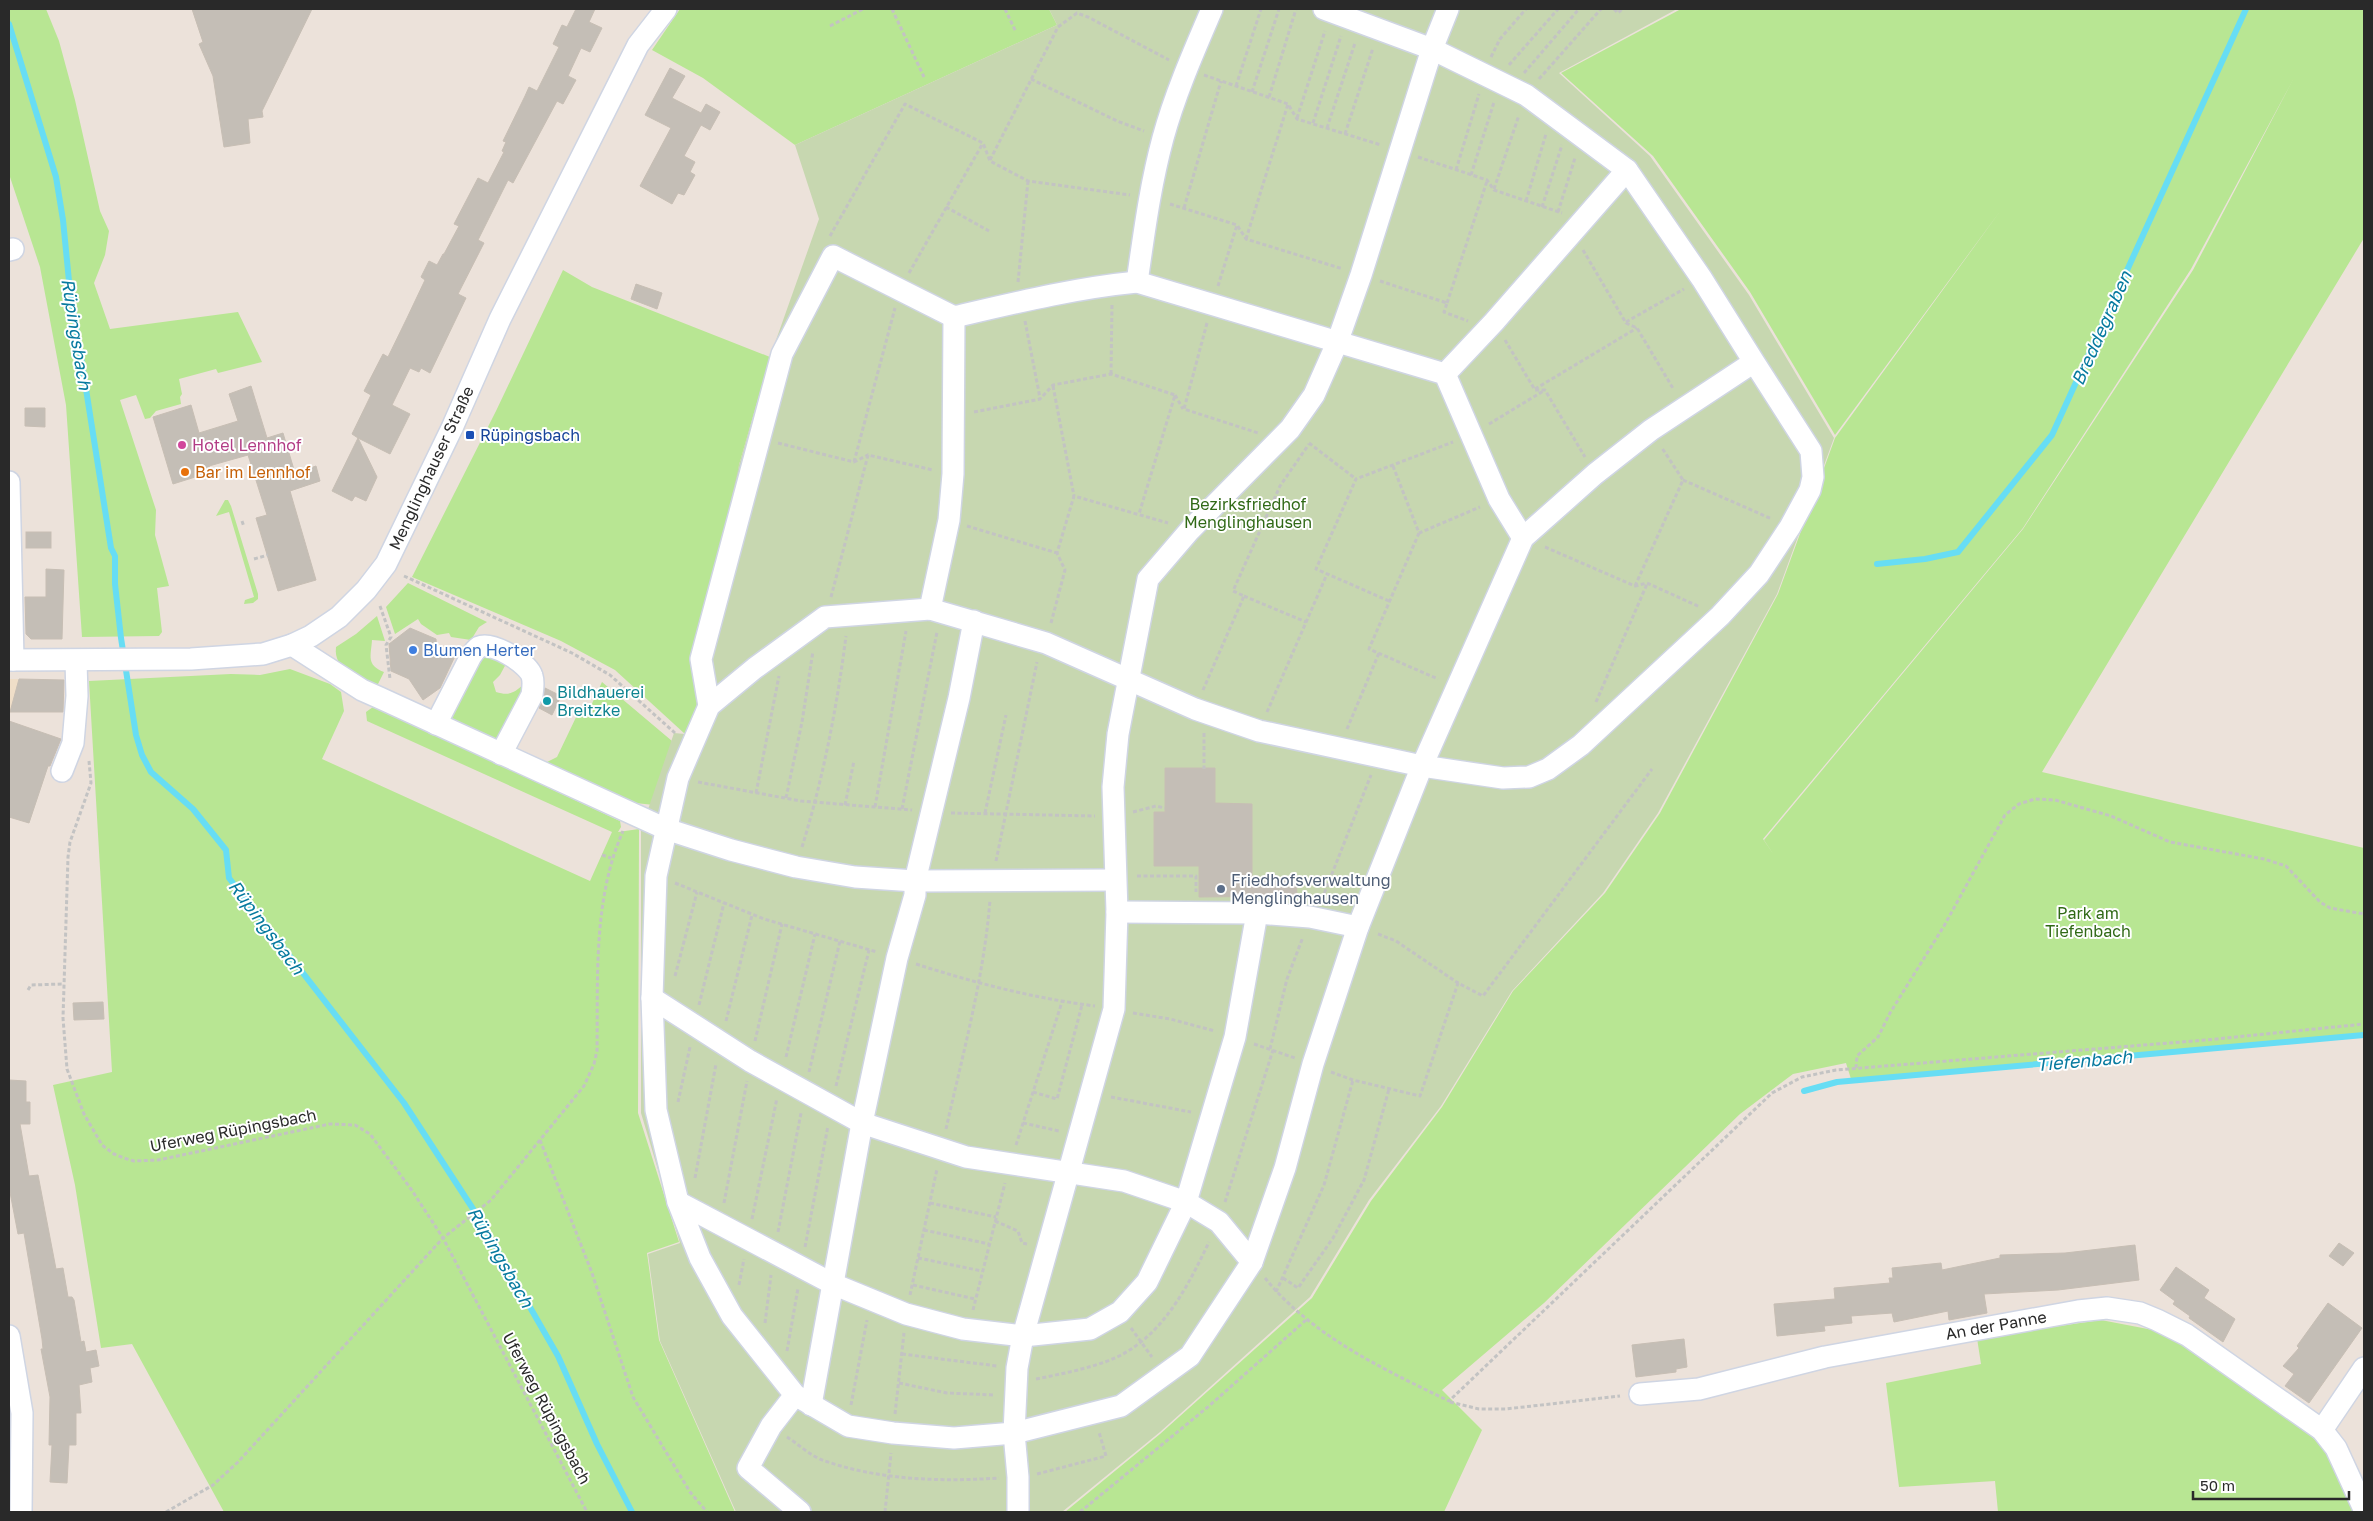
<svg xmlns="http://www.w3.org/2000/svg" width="2373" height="1521" font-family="'Golos Text',sans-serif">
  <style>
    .education { fill: #efdec8 }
    .green { fill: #b8e693; fill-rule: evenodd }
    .cemetery { fill: #c7d7b0 }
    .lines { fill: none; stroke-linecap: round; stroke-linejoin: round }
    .stream { stroke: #67ddf4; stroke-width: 6 }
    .building { fill: #c4beb6; stroke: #c7beb4 }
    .minor-casing { stroke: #cfd5e3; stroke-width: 24 }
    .path { stroke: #c3c3c3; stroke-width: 3; stroke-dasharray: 4 2.5; stroke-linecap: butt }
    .minor { stroke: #fff; stroke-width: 21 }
    .transit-dot { fill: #1a4fb4; stroke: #fff; stroke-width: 2 }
    .hotel-dot { fill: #d1479c; stroke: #fff; stroke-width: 2 }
    .food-dot { fill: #e8710a; stroke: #fff; stroke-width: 2 }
    .shop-dot { fill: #3f7fe0; stroke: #fff; stroke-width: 2 }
    .culture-dot { fill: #0f9aa8; stroke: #fff; stroke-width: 2 }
    .service-dot { fill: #5c6f8a; stroke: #fff; stroke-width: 2 }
    .labels { text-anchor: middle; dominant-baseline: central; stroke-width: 4; stroke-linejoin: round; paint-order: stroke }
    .transit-label { font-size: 16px; fill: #164399; stroke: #fff; text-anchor: start }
    .hotel-label { font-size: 16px; fill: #b23c85; stroke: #fff; text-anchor: start }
    .street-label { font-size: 16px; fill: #292929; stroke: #fff }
    .food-label { font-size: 16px; fill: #c56008; stroke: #fff; text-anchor: start }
    .park-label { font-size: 16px; fill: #306916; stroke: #fff }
    .shop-label { font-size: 16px; fill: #366cbe; stroke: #fff; text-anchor: start }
    .culture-label { font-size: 16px; fill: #0d838f; stroke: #fff; text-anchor: start }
    .service-label { font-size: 16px; fill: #4e5e75; stroke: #fff; text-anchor: start }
    .water-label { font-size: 18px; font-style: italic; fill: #077a9f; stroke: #fff }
  </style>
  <rect width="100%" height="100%" fill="#ece2da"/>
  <polygon class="education" points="9,679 18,679 18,691 16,692 9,717"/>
  <g class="green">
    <polygon points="9,9 46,9 59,41 75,100 100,211 109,231 105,255 94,283 110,329 238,312 262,362 218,373 216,369 179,379 182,394 180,397 181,404 156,411 150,418 145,419 136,395 120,400 156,510 155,535 169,586 157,588 162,632 159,636 82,637 66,405 40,267 9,174"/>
    <polygon points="680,9 1049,9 1057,25 795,145 703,78 652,50"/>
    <path d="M1681,9H2364V238L2042,772L2364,848V1034L1851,1079L1846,1063L1793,1074L1740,1114L1544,1303L1442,1390L1482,1430L1444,1512H1065L1160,1434L1312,1298L1371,1201L1442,1107L1513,991L1605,893L1660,813L1778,594L1835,438L2001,210L1835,435L1750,292L1653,156L1561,73ZM2295,76L2193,270L2023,529L1764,840L1774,855L1763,839L2023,528L2191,269Z"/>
    <polygon points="563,270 592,287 770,357 739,465 701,710 694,725 685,734 615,670 561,641 412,577 496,411"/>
    <polygon points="225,500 228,500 231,506 258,594 258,599 253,603 244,604 245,600 254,597 229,512 216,516"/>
    <polygon points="408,583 487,622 479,627 471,640 451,637 449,633 437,635 421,624 418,619 395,634 386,607"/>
    <path d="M377,616L385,641L372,640C371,656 366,665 384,672L377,686C360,678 333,671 336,647L356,634Z"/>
    <path d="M482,654L507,662L500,675L493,682L496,692C509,696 514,693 524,684L527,685L499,739L492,740L449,720Z"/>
    <polygon points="290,669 330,684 341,692 344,711 322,759 590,881 612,832 367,721 366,712 373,707 377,708 620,821 621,827 618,832 639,829 638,1113 679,1242 647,1253 659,1340 735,1512 224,1512 132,1344 101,1348 75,1185 53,1085 112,1072 89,681 231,674 260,675"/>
    <polygon points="602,682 672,741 654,805 626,802 543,764 557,757 579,711 590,708"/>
    <polygon points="2101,1320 2153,1330 2193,1351 2316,1436 2364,1512 1998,1512 1995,1481 1899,1487 1886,1383 1981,1364 1977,1338"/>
  </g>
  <polygon class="cemetery" points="1049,9 1677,9 1559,73 1650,156 1749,295 1834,438 1777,594 1658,813 1603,893 1512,991 1441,1106 1369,1200 1310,1297 1160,1432 1062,1512 736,1512 660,1341 648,1254 680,1243 641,1113 641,830 674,733 685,734 694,725 701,710 695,654 739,465 770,357 819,219 795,145 1057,25"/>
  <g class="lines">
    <g class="stream">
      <polyline points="9,24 56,177 63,220 69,281 111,548 115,556 115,584 121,638 136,735 142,755 151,772 193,809 226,850 229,878 404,1103 477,1215 558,1356 597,1444 632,1512"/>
      <polyline points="1877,564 1925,559 1958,552 2052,435 2246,9"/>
      <polyline points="1804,1091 1837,1082 2364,1035"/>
    </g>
  </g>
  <g class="building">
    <polygon points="192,9 312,9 262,111 263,117 248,119 250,143 224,147 213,76 199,44 203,42"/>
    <polygon points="576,9 595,9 589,22 602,28 590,52 581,48 568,76 576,80 563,104 557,101 513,183 508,180 478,240 484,243 458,294 466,298 430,373 421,368 419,372 410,368 392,405 410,414 390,454 358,438 377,477 366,501 355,496 352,501 332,491 358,438 352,434 371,395 364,391 383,354 388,357 407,318 425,280 421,277 429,261 437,265 443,254 444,254 459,226 454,224 478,178 488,183 504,152 502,151 506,142 503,141 525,96 529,87 537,91 559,47 553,44 562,25 567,27"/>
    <polygon points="670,68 685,76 672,98 701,113 706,104 720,112 710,130 701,125 684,156 695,162 690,172 695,175 684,195 678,193 672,204 640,186 671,128 645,115"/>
    <polygon points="636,284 662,293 657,309 631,299"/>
    <polygon points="251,386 267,438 283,433 295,473 316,466 320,481 290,491 316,580 278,591 256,518 267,515 248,455 209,466 211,472 173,484 153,417 191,405 199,433 238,421 229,394"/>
    <polygon points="25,408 45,408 45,427 25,426"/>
    <rect x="26" y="532" width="25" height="16"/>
    <polygon points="46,569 64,570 62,639 31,639 26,634 25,597 46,597"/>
    <polygon points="410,628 436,639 437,656 456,654 440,688 423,700 409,679 391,671 389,644"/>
    <polygon points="19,679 64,680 63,712 10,712"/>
    <polygon points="545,688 561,696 552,715 539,708"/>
    <polygon points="9,721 61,739 50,766 48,766 29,823 9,817"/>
    <polygon points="1165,768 1215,768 1215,803 1252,804 1252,880 1296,879 1297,896 1199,897 1199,866 1154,866 1154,812 1165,812"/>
    <polygon points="103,1002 104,1019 74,1020 73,1003"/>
    <polygon points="9,1080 26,1081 26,1102 30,1102 30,1124 20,1124 29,1176 38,1175 56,1269 63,1268 68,1297 72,1297 74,1300 81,1342 84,1341 86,1352 96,1350 99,1366 90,1368 92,1382 79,1385 81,1413 76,1413 76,1445 69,1445 67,1483 50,1482 52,1445 49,1445 50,1397 41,1349 43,1349 42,1339 24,1233 18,1234 9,1187"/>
    <polygon points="2339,1243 2354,1253 2343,1266 2329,1256"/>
    <polygon points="2135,1245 2139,1280 2058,1290 1984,1294 1987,1313 1949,1320 1948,1311 1894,1322 1892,1313 1851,1316 1852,1323 1824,1326 1825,1331 1777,1336 1774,1304 1835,1299 1834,1288 1890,1283 1889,1278 1893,1278 1892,1268 1941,1263 1942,1270 2000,1258 2000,1255 2065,1253"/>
    <polygon points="2176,1267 2209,1290 2204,1298 2235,1319 2223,1342 2189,1318 2190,1316 2173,1304 2175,1301 2160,1290"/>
    <polygon points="2328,1303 2362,1328 2309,1403 2285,1386 2294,1374 2283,1366 2299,1348 2297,1346"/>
    <polygon points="1684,1339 1687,1367 1676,1369 1676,1372 1636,1377 1632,1345"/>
  </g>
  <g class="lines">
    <g class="minor-casing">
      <g id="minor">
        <polyline points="1324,9 1432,49 1526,95 1627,170 1702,279 1754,362 1811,451 1813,477 1810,490 1790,527 1759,574 1720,616 1581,745 1548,769 1529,777 1503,778 1422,766 1259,731 1195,709 1046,643 930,609 825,617 755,668 709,706 678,778 656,876 652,998 656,1110 678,1202 700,1258 732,1316 795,1395 848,1426 893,1433 954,1438 1014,1433 1121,1406 1190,1356 1252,1262 1285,1168 1313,1064 1358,927 1422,766 1523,538 1595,474 1651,430 1754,362"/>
        <polyline points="9,250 13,249"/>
        <path d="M1137,282C1144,234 1150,186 1163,138C1175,94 1194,51 1212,9"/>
        <polyline points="1445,374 1494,322 1627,170"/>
        <polyline points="9,482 13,660"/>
        <polyline points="930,609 949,520 953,474 954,317"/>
        <polyline points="292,645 362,690 380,698 666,829 731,850 796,867 855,877 915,881 1115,880"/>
        <polyline points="9,660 191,659 263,654 292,645 311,636 339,617 366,590 386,564 452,428 500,319 638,45 666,9"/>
        <path d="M709,706L701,659L782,354L833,256L954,317C1014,303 1075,288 1137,282L1445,374L1499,499L1523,538"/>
        <path d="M436,724L471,656C473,653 476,649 479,647C492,641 528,663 532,676C534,682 533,688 532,695L501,754"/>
        <polyline points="62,771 73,743 77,696 76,661"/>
        <polyline points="1117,912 1257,913 1310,917 1358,927"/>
        <polyline points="652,998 750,1061 862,1123 966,1157 1124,1181 1186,1202 1219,1222 1252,1262"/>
        <polyline points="678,1202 833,1284 906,1314 963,1329 1023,1336 1090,1329 1120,1312 1147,1282 1186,1202 1235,1037 1257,913"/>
        <polyline points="9,1336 22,1413 21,1512"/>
        <polyline points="1640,1394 1699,1389 1825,1357 2078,1311 2107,1308 2140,1313 2157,1320 2187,1335 2322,1430 2336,1448 2364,1509"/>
        <polyline points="795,1395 771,1426 748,1468 800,1512"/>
        <polyline points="811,1405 862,1123 897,958 915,895 915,881 959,698 974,621"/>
        <polyline points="2322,1430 2364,1368"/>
        <polyline points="1018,1512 1018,1477 1014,1433 1017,1368 1023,1336 1114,1009 1117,912 1113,787 1118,734 1148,579 1190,530 1290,429 1314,395 1337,343 1361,275 1432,49 1448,9"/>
      </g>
    </g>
    <g class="path">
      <polyline points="892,9 924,77"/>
      <polyline points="1005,9 1016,32"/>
      <polyline points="1614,9 1618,13 1622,9"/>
      <polyline points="830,26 863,9"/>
      <polyline points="1491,57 1500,39 1526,9"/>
      <polyline points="1509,65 1558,9"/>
      <polyline points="1524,73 1579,9"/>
      <polyline points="1204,75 1288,104 1297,119 1381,145"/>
      <polyline points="1031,79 1117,121 1144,131"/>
      <polyline points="1539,79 1601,9"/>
      <polyline points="1236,86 1261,9"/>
      <polyline points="1252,92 1279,9"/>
      <polyline points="1269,97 1296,9"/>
      <polyline points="1297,118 1325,31"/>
      <polyline points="1313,123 1341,36"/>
      <polyline points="1327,128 1355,43"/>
      <polyline points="1345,134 1373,48"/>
      <polyline points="1418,157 1487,180 1494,190 1562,213"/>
      <polyline points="990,160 1058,27 1077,13 1088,17 1169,60"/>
      <polyline points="1456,170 1479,94"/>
      <polyline points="1471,175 1494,102"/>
      <polyline points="1494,189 1519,115"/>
      <polyline points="1526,201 1546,134"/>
      <polyline points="1170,204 1237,225 1246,239 1343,269"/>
      <polyline points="946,207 989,231"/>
      <polyline points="1542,207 1562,145"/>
      <polyline points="1184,208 1221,81"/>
      <polyline points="1558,212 1575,158"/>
      <polyline points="830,236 905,104 983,143 990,161 1028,181 1130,195"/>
      <polyline points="1246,239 1288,104"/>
      <polyline points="1583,250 1626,323 1637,328 1674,390"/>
      <polyline points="909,273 983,143"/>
      <polyline points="1380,281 1447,303 1444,312 1468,321"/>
      <polyline points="1018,282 1028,181"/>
      <polyline points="1218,286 1237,225"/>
      <polyline points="1447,303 1487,181"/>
      <polyline points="1025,321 1040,398"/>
      <polyline points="1626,322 1684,289"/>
      <polyline points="1207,323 1184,409 1258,433"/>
      <polyline points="1505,340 1535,390 1545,390 1585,457"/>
      <polyline points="1111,374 1112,304"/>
      <polyline points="1053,386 1074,496"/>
      <polyline points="1535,389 1637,328"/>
      <polyline points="1175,395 1183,409"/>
      <polyline points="974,412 1040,399 1053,385 1111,374 1175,395 1139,514"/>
      <polyline points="1489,424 1545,390"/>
      <polyline points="778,443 854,462 868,455"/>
      <polyline points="1309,443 1356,479"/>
      <polyline points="854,462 895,308"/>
      <polyline points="1393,466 1419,533 1480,507"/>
      <polyline points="1683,480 1772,519"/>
      <polyline points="242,521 244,527"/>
      <polyline points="967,526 1057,553"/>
      <polyline points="1419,533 1369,649 1438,679"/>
      <polyline points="1545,547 1635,586 1647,583 1700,607"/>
      <polyline points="254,559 268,555"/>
      <polyline points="404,576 572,653 610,675 675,733"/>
      <polyline points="1635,586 1683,480 1662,448"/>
      <polyline points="1244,596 1306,622"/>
      <polyline points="831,597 868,455 933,470"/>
      <polyline points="1389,601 1316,569 1356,479 1453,442"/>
      <polyline points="380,606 391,637 386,645 390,679"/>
      <polyline points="1051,623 1065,570 1057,553 1074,496 1168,523"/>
      <polyline points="1203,690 1244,596 1233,591 1280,486 1309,444"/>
      <polyline points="1596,702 1647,584"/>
      <polyline points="1267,712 1327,574"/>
      <polyline points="1347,729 1379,653"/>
      <polyline points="1204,733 1204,769"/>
      <polyline points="89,761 91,783 70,842 68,857 63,1018 67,1069 84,1114 102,1145 114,1154 124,1158 134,1161 158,1160 330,1124 355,1125 370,1134 411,1189 443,1238 587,1512"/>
      <polyline points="698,782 801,801 912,810"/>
      <polyline points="756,793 779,676"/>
      <polyline points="786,798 802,722 813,651"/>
      <polyline points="845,805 854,761"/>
      <polyline points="875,807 906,631"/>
      <polyline points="902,809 937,632"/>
      <polyline points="1133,812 1156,806 1165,808"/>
      <polyline points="951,813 1095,816"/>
      <polyline points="985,813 1006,715"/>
      <path d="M802,847C823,779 837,707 846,636"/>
      <polyline points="602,855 611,858"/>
      <polyline points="996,861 1037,662"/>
      <polyline points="1137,876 1196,876 1196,892"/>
      <polyline points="675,883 764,919 877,952"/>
      <polyline points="1322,899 1371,775"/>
      <polyline points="1378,934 1396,941 1458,983"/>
      <path d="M916,964C975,983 1033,998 1095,1006"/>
      <polyline points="675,976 697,892"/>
      <polyline points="28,990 31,985 63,984"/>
      <polyline points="699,1005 724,903"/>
      <polyline points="1133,1013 1170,1019 1215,1031"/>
      <polyline points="726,1021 752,915"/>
      <polyline points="755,1041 782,924"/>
      <polyline points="1254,1044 1295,1058"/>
      <polyline points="1270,1049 1287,979 1303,937"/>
      <polyline points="786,1057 815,934"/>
      <polyline points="1856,1068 1857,1056 1878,1037 1890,1013 1944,926 2005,815 2019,804 2035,799 2055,800 2111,816 2170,842 2264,859 2286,866 2320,902 2330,908 2364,914"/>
      <polyline points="809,1072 840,941"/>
      <polyline points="1331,1072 1353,1080 1420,1096 1458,983 1483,996 1652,769"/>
      <polyline points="836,1086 869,950"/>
      <polyline points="1033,1092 1057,1099 1082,1005"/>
      <polyline points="1111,1097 1191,1112"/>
      <polyline points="678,1102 690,1047"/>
      <polyline points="1023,1123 1059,1131"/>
      <path d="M946,1129C963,1053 984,977 990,900"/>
      <polyline points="540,1140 592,1273 633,1397 690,1492 707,1512"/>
      <polyline points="1016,1145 1062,1002"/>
      <polyline points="695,1178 716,1064"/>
      <polyline points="1225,1202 1273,1050"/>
      <polyline points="724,1203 747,1081"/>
      <polyline points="930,1203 996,1217"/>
      <polyline points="752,1219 777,1098"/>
      <polyline points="995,1221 1018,1231 1022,1243 1027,1244"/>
      <polyline points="924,1230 989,1244"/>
      <polyline points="778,1232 801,1113"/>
      <polyline points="805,1247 828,1126"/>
      <polyline points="918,1258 982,1271"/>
      <path d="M1265,1278C1312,1336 1383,1369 1449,1401L1772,1093L1802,1077L1836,1070L2206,1040L2364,1024"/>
      <polyline points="1283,1278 1298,1288 1333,1238 1364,1180 1389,1089"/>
      <polyline points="739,1285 744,1259"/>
      <polyline points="913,1285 975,1299"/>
      <polyline points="1276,1292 1324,1185 1353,1080"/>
      <polyline points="910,1295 937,1169"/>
      <polyline points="973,1310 1005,1183"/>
      <polyline points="765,1323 771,1275"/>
      <polyline points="1131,1328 1152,1357"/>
      <polyline points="787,1351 798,1288"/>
      <polyline points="902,1354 997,1366"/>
      <path d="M1036,1379C1061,1374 1087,1369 1110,1360C1161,1340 1187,1288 1209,1242"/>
      <polyline points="899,1383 947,1393 995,1395"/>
      <polyline points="1450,1402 1479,1409 1506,1409 1620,1396"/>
      <polyline points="851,1405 867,1320"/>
      <polyline points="895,1414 904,1333"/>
      <path d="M787,1437C798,1444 812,1457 825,1461C880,1480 941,1482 999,1478"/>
      <polyline points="1037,1474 1106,1456 1099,1432"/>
      <path d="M166,1512L213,1485L238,1462L443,1238L491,1200L584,1086L594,1064L597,1051C598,977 593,899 623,831"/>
      <polyline points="885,1512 891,1453"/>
      <polyline points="1080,1512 1209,1406 1306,1320"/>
    </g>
    <use href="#minor" class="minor"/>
  </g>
  <rect class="transit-dot" x="465" y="430" width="10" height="10" rx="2.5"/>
  <circle class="hotel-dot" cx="182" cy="445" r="5"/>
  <circle class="food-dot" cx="185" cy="472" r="5"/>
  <circle class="shop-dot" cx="413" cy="650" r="5"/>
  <circle class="culture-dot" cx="547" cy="701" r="5"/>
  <circle class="service-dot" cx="1221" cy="889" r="5"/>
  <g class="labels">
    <g class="transit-label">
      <text x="480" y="435">Rüpingsbach</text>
    </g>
    <g class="hotel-label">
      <text x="192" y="445">Hotel Lennhof</text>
    </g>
    <g class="street-label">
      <text transform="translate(431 468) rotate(-65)">Menglinghauser Straße</text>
      <text transform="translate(233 1130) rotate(-11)">Uferweg Rüpingsbach</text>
      <text transform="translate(1996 1325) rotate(-10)">An der Panne</text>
      <text transform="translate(547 1408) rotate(62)">Uferweg Rüpingsbach</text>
    </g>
    <g class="food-label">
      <text x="195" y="472">Bar im Lennhof</text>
    </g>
    <g class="park-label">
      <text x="1248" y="504">Bezirksfriedhof<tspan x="1248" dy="18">Menglinghausen</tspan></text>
      <text x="2088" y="913">Park am<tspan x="2088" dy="18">Tiefenbach</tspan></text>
    </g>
    <g class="shop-label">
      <text x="423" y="650">Blumen Herter</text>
    </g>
    <g class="culture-label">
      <text x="557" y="692">Bildhauerei<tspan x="557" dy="18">Breitzke</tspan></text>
    </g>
    <g class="service-label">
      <text x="1231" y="880">Friedhofsverwaltung<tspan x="1231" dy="18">Menglinghausen</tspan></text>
    </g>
    <g class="water-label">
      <text transform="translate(2101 328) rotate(-66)">Breddegraben</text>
      <text transform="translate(77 334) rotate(81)">Rüpingsbach</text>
      <text transform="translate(267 927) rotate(53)">Rüpingsbach</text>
      <text transform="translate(2084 1060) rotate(-5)">Tiefenbach</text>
      <text transform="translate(501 1257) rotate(60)">Rüpingsbach</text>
    </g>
  </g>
  <rect width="2373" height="1521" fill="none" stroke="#292929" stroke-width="20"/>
  <path d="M2193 1491v8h156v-8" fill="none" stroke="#292929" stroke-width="2.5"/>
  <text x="2200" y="1491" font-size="15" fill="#292929" stroke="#ffffff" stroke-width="4" paint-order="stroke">50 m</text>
</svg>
